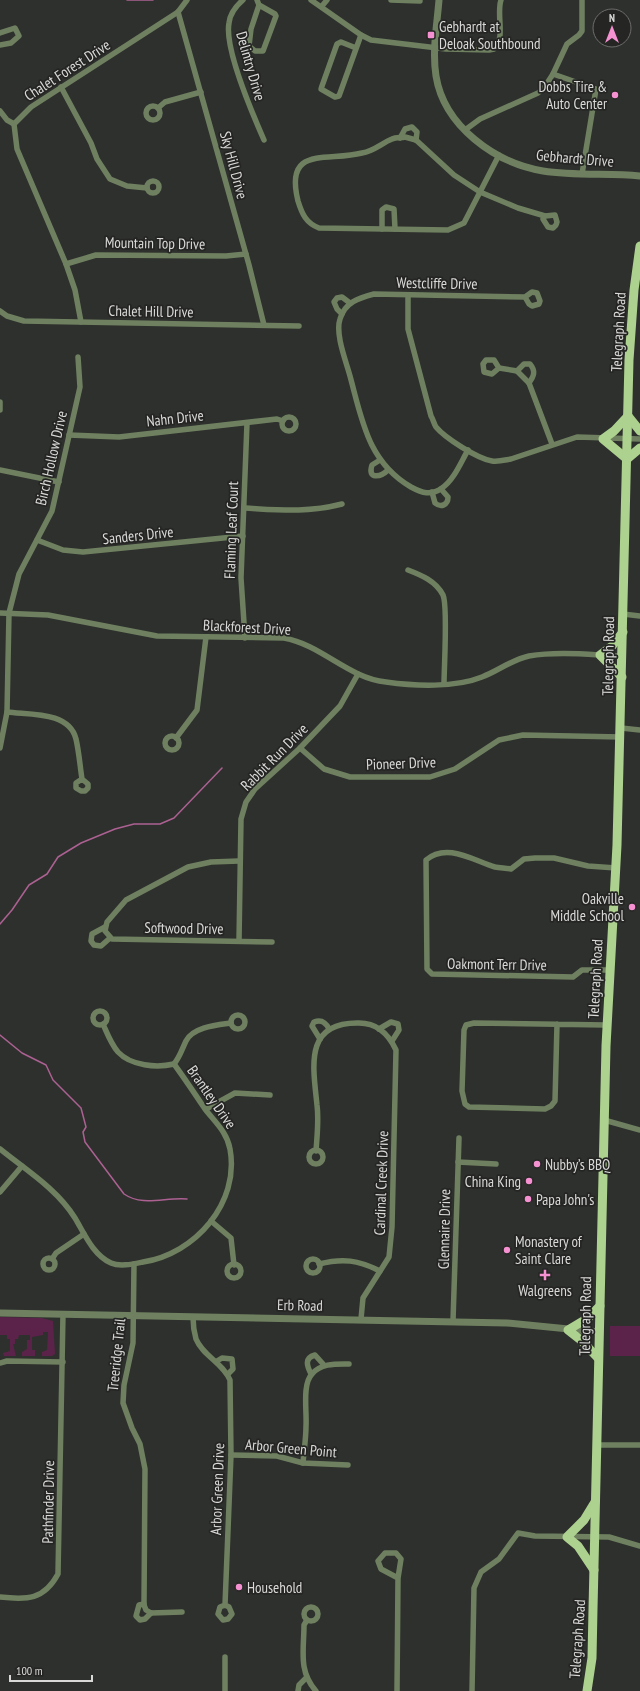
<svg xmlns="http://www.w3.org/2000/svg" width="640" height="1691" font-family="'PT Sans Narrow',sans-serif">
  <style>
    .green { fill: #5b2349 }
    .lines { fill: none; stroke-linecap: round; stroke-linejoin: round }
    .stream { stroke: #ac6192; stroke-width: 1.5 }
    .minor { stroke: #6f8060; stroke-width: 5.5 }
    .tertiary { stroke: #6f8060; stroke-width: 7 }
    .primary { stroke: #add18e; stroke-width: 9 }
    .poi-dot { fill: #f590d1; stroke: #252624; stroke-width: 1.5 }
    .labels { text-anchor: middle; dominant-baseline: central; stroke-width: 3.5; stroke-linejoin: round; paint-order: stroke }
    .poi-label { font-size: 15px; fill: #d9dad8; stroke: #252624; text-anchor: start }
    .street-label { font-size: 15px; fill: #d9dad8; stroke: #252624 }
  </style>
  <rect width="100%" height="100%" fill="#2e302d"/>
  <g class="green">
    <polygon points="0,1317 42,1318 53,1321 55,1354 52,1356 42,1356 42,1352 47,1350 48,1332 43,1332 43,1335 32,1337 32,1350 35,1350 35,1356 22,1356 22,1352 27,1349 27,1340 30,1340 30,1335 19,1335 18,1339 15,1339 15,1344 13,1344 16,1356 4,1356 3,1353 10,1351 10,1339 7,1339 7,1335 0,1335"/>
    <rect x="610" y="1326" width="30" height="30"/>
  </g>
  <g class="lines">
    <g class="stream">
      <polyline points="127,0 153,0"/>
      <polyline points="0,924 12,910 29,885 47,874 58,857 81,843 115,829 134,824 160,824 174,818 222,768"/>
      <path d="M0,1035L22,1053L46,1065L53,1080L81,1108L86,1127L83,1132L85,1142L124,1194C143,1207 165,1197 187,1199"/>
    </g>
    <g class="minor">
      <path d="M243,0C236,6 230,13 229,23C224,49 253,115 264,140"/>
      <polyline points="257,0 259,5 275,14 276,16 263,51 255,51 249,46 251,29 259,5"/>
      <path d="M311,0L361,35L371,40L446,49L489,50L494,49C506,38 496,15 501,0"/>
      <polyline points="391,0 420,1"/>
      <polyline points="322,6 327,0"/>
      <polyline points="178,12 249,265 264,325"/>
      <polyline points="0,33 15,28 19,36 11,43 0,45"/>
      <polyline points="356,48 341,42 337,44 322,86 321,89 335,97 339,96 361,35"/>
      <polyline points="61,87 91,143 97,159 110,179 127,186 147,188"/>
      <circle cx="153" cy="113" r="7"/>
      <polyline points="158,108 165,102 201,92"/>
      <polyline points="0,111 7,120 14,124"/>
      <polyline points="465,130 480,119 538,93 544,88 553,74"/>
      <path d="M405,137L416,140L454,175L480,192L464,223L448,230L319,228C306,223 302,214 298,201C284,145 327,162 362,153C374,151 382,143 392,139C396,137 401,138 405,137Z"/>
      <polyline points="400,138 405,129 412,127 417,132 416,140"/>
      <polyline points="499,155 480,192 518,208 545,216 543,219 548,227 553,228 556,225 557,222 555,215 545,216"/>
      <polyline points="582,174 596,89 553,74 567,44 579,35 582,31 582,0"/>
      <circle cx="153" cy="187" r="6"/>
      <polyline points="382,229 382,210 386,207 394,209 395,229"/>
      <polyline points="66,264 96,255 226,256 246,254"/>
      <path d="M408,295V329L431,416C433,419 434,424 436,427C445,438 478,459 492,461C498,462 505,460 511,459L577,437L640,439"/>
      <polyline points="0,311 7,316 24,321 299,326"/>
      <polyline points="342,314 337,309 334,302 337,298 342,297 350,303"/>
      <polyline points="81,322 75,290 66,264 17,149 14,124 31,107 178,12 187,0"/>
      <polyline points="499,368 492,374 484,372 483,364 486,360 494,360 499,368 517,371 529,383 552,444"/>
      <path d="M517,371L524,364H530C536,371 534,376 529,383"/>
      <polyline points="0,402 0,410"/>
      <circle cx="289" cy="424" r="7"/>
      <polyline points="69,435 119,437 277,419 283,421"/>
      <path d="M468,450C461,462 454,480 442,488C431,496 422,493 411,487C368,462 362,420 350,376C346,361 335,334 340,319C345,302 359,298 374,294L525,297L532,292L537,293L540,301L539,304L532,306L529,304L525,297"/>
      <path d="M380,460L372,465C367,480 381,477 388,470"/>
      <polyline points="0,470 59,482"/>
      <path d="M432,492L435,503C441,508 448,505 448,497L441,489"/>
      <path d="M245,508C280,510 307,513 342,504"/>
      <polyline points="37,540 63,550 83,552 243,536"/>
      <path d="M408,570C421,575 436,581 443,595C448,606 444,668 444,684"/>
      <path d="M0,613L48,615L157,636L284,638C322,645 348,678 386,682C414,686 455,688 482,677C498,671 511,660 529,656C559,651 592,655 622,656"/>
      <polyline points="623,614 640,616"/>
      <polyline points="245,638 241,578 247,423"/>
      <path d="M7,712C29,715 69,711 76,739C79,752 80,766 82,779L88,784V788L85,791H81L76,788V783L82,779"/>
      <polyline points="621,728 640,730"/>
      <circle cx="172" cy="743" r="7"/>
      <polyline points="176,738 197,710 206,637"/>
      <polyline points="0,748 7,712 9,613 19,574 52,511 80,387 78,357"/>
      <polyline points="300,748 324,769 350,777 430,777 455,769 499,740 523,735 621,737"/>
      <polyline points="239,861 211,862 188,867 126,900 107,922 105,931 112,939 272,942"/>
      <polyline points="105,927 92,934 91,941 94,945 101,946 110,938"/>
      <polyline points="239,941 241,819 246,802 255,789 300,748 340,706 358,674"/>
      <path d="M609,970H582L573,977L432,974L427,969L426,860C447,842 474,861 495,867C500,868 506,868 511,869L524,859L535,858H554L588,866L616,868"/>
      <circle cx="100" cy="1018" r="7"/>
      <circle cx="238" cy="1022" r="7"/>
      <path d="M103,1024C107,1033 111,1044 118,1052C131,1066 157,1068 174,1064"/>
      <polyline points="557,1024 555,1101 551,1106 545,1109 469,1107 465,1104 462,1091 464,1030 466,1025 474,1023 606,1025"/>
      <polyline points="379,1029 391,1022 398,1024 399,1030 392,1041"/>
      <path d="M320,1039L312,1026L314,1022C322,1019 326,1023 329,1029"/>
      <path d="M174,1064C180,1057 182,1049 186,1041C193,1027 217,1025 231,1023"/>
      <polyline points="206,1109 235,1093 270,1095"/>
      <polyline points="604,1120 640,1130"/>
      <path d="M0,1149C26,1170 57,1189 75,1218C84,1233 93,1255 111,1263C120,1267 133,1264 143,1262C195,1254 240,1203 230,1149C227,1132 215,1122 205,1109C195,1094 185,1079 174,1064"/>
      <circle cx="316" cy="1157" r="7"/>
      <path d="M316,1151C317,1136 319,1120 317,1105C313,1066 304,1022 359,1023C377,1023 389,1035 396,1050L392,1227L389,1257L363,1298L361,1319"/>
      <polyline points="458,1162 496,1164"/>
      <polyline points="0,1192 22,1166"/>
      <polyline points="211,1221 231,1238 234,1265"/>
      <circle cx="49" cy="1264" r="6"/>
      <polyline points="52,1259 56,1253 84,1234"/>
      <circle cx="313" cy="1266" r="7"/>
      <polyline points="134,1264 133,1343 124,1385 123,1403 132,1428 140,1444 145,1469 144,1605 146,1610 151,1613 182,1612"/>
      <path d="M319,1264C343,1258 358,1260 380,1271"/>
      <circle cx="234" cy="1271" r="7"/>
      <path d="M193,1317C193,1324 194,1332 196,1339C203,1356 223,1363 230,1380L231,1455L225,1605L229,1607L232,1614L228,1619L223,1620L218,1614L220,1607L225,1605"/>
      <polyline points="453,1321 459,1138"/>
      <polyline points="217,1361 222,1358 232,1359 233,1369 228,1374"/>
      <polyline points="0,1363 7,1361 63,1362"/>
      <path d="M311,1374C307,1366 304,1358 315,1355L324,1365"/>
      <polyline points="597,1445 640,1445"/>
      <polyline points="231,1455 277,1456 303,1463 348,1465"/>
      <path d="M303,1463C304,1451 306,1438 306,1426C307,1412 302,1384 312,1374C321,1363 336,1364 349,1364"/>
      <path d="M0,1597C27,1600 44,1600 58,1574L63,1314"/>
      <polyline points="144,1604 139,1605 136,1616 140,1620 145,1619 151,1613"/>
      <circle cx="311" cy="1614" r="7"/>
      <path d="M307,1620L304,1625C304,1650 298,1671 316,1691"/>
      <polyline points="225,1691 225,1657"/>
      <polyline points="298,1691 299,1685 306,1678"/>
      <polyline points="397,1691 398,1578 401,1559 396,1553 385,1553 378,1561 381,1569 398,1578"/>
      <polyline points="472,1691 474,1588 481,1572 499,1559 518,1533 535,1536 609,1537 640,1546"/>
    </g>
    <g class="tertiary">
      <path d="M439,0C437,25 432,51 436,76C444,126 495,163 543,171C575,176 608,173 640,176"/>
      <polyline points="0,1313 507,1323 599,1332"/>
    </g>
    <g class="primary">
      <polyline points="628,416 640,431"/>
      <polyline points="627,459 603,439 614,431 628,416"/>
      <polyline points="627,459 640,448"/>
      <polyline points="622,677 600,655 612,646 623,632"/>
      <polyline points="598,1358 582,1341 568,1330 588,1318 600,1306"/>
      <polyline points="594,1570 578,1546 567,1537 584,1520 595,1502"/>
      <polyline points="587,1691 592,1658 593,1609 606,1046 617,845 629,360 634,290 640,246"/>
    </g>
  </g>
  <g class="poi-dot">
    <rect x="427" y="31" width="8" height="8" rx="2"/>
    <circle cx="615" cy="95" r="4"/>
    <circle cx="632" cy="907" r="4"/>
    <circle cx="537" cy="1164" r="4"/>
    <circle cx="529" cy="1181" r="4"/>
    <circle cx="528" cy="1199" r="4"/>
    <circle cx="507" cy="1250" r="4"/>
    <path d="M543 1269h4v4h4v4h-4v4h-4v-4h-4v-4h4z"/>
    <circle cx="239" cy="1587" r="4"/>
  </g>
  <g class="labels">
    <g class="poi-label">
      <text x="439" y="26">Gebhardt at<tspan x="439" dy="17">Deloak Southbound</tspan></text>
      <text x="607" y="86" text-anchor="end">Dobbs Tire &amp;<tspan x="607" dy="17">Auto Center</tspan></text>
      <text x="624" y="898" text-anchor="end">Oakville<tspan x="624" dy="17">Middle School</tspan></text>
      <text x="545" y="1164">Nubby’s BBQ</text>
      <text x="521" y="1181" text-anchor="end">China King</text>
      <text x="536" y="1199">Papa John's</text>
      <text x="515" y="1241">Monastery of<tspan x="515" dy="17">Saint Clare</tspan></text>
      <text x="545" y="1290" text-anchor="middle">Walgreens</text>
      <text x="247" y="1587">Household</text>
    </g>
    <g class="street-label">
      <text transform="translate(251 66) rotate(74)">Delintry Drive</text>
      <text transform="translate(67 70) rotate(-33)">Chalet Forest Drive</text>
      <text transform="translate(575 158) rotate(5)">Gebhardt Drive</text>
      <text transform="translate(234 165) rotate(75)">Sky Hill Drive</text>
      <text transform="translate(155 243) rotate(1)">Mountain Top Drive</text>
      <text transform="translate(437 283) rotate(1)">Westcliffe Drive</text>
      <text transform="translate(151 311) rotate(1)">Chalet Hill Drive</text>
      <text transform="translate(618 332) rotate(-87)">Telegraph Road</text>
      <text transform="translate(175 418) rotate(-6)">Nahn Drive</text>
      <text transform="translate(51 458) rotate(-77)">Birch Hollow Drive</text>
      <text transform="translate(231 530) rotate(-88)">Flaming Leaf Court</text>
      <text transform="translate(138 535) rotate(-6)">Sanders Drive</text>
      <text transform="translate(247 627) rotate(3)">Blackforest Drive</text>
      <text transform="translate(608 656) rotate(-89)">Telegraph Road</text>
      <text transform="translate(274 757) rotate(-45)">Rabbit Run Drive</text>
      <text transform="translate(401 763) rotate(-2)">Pioneer Drive</text>
      <text transform="translate(184 928) rotate(1)">Softwood Drive</text>
      <text transform="translate(497 964) rotate(1)">Oakmont Terr Drive</text>
      <text transform="translate(595 979) rotate(-87)">Telegraph Road</text>
      <text transform="translate(212 1097) rotate(55)">Brantley Drive</text>
      <text transform="translate(381 1183) rotate(-88)">Cardinal Creek Drive</text>
      <text transform="translate(444 1229) rotate(-89)">Glennaire Drive</text>
      <text transform="translate(300 1305) rotate(1)">Erb Road</text>
      <text transform="translate(585 1316) rotate(-89)">Telegraph Road</text>
      <text transform="translate(116 1355) rotate(-84)">Treeridge Trail</text>
      <text transform="translate(291 1448) rotate(5)">Arbor Green Point</text>
      <text transform="translate(217 1489) rotate(-88)">Arbor Green Drive</text>
      <text transform="translate(48 1502) rotate(-89)">Pathfinder Drive</text>
      <text transform="translate(577 1639) rotate(-86)">Telegraph Road</text>
    </g>
  </g>
  <g transform="translate(612 28)"><circle r="19" fill="#252624" stroke="#6d6e6c"/>
  <path d="M0-3L7 15L0 10L-7 15Z" fill="#f590d1"/>
  <text y="-6" font-size="11" font-weight="bold" text-anchor="middle" fill="#d9dad8">N</text>
  </g>
  <path d="M10 1675v6h82v-6" fill="none" stroke="#d9dad8" stroke-width="2"/>
  <text x="16" y="1675" font-size="12" fill="#d9dad8" stroke="#252624" stroke-width="3" paint-order="stroke">100 m</text>
</svg>
